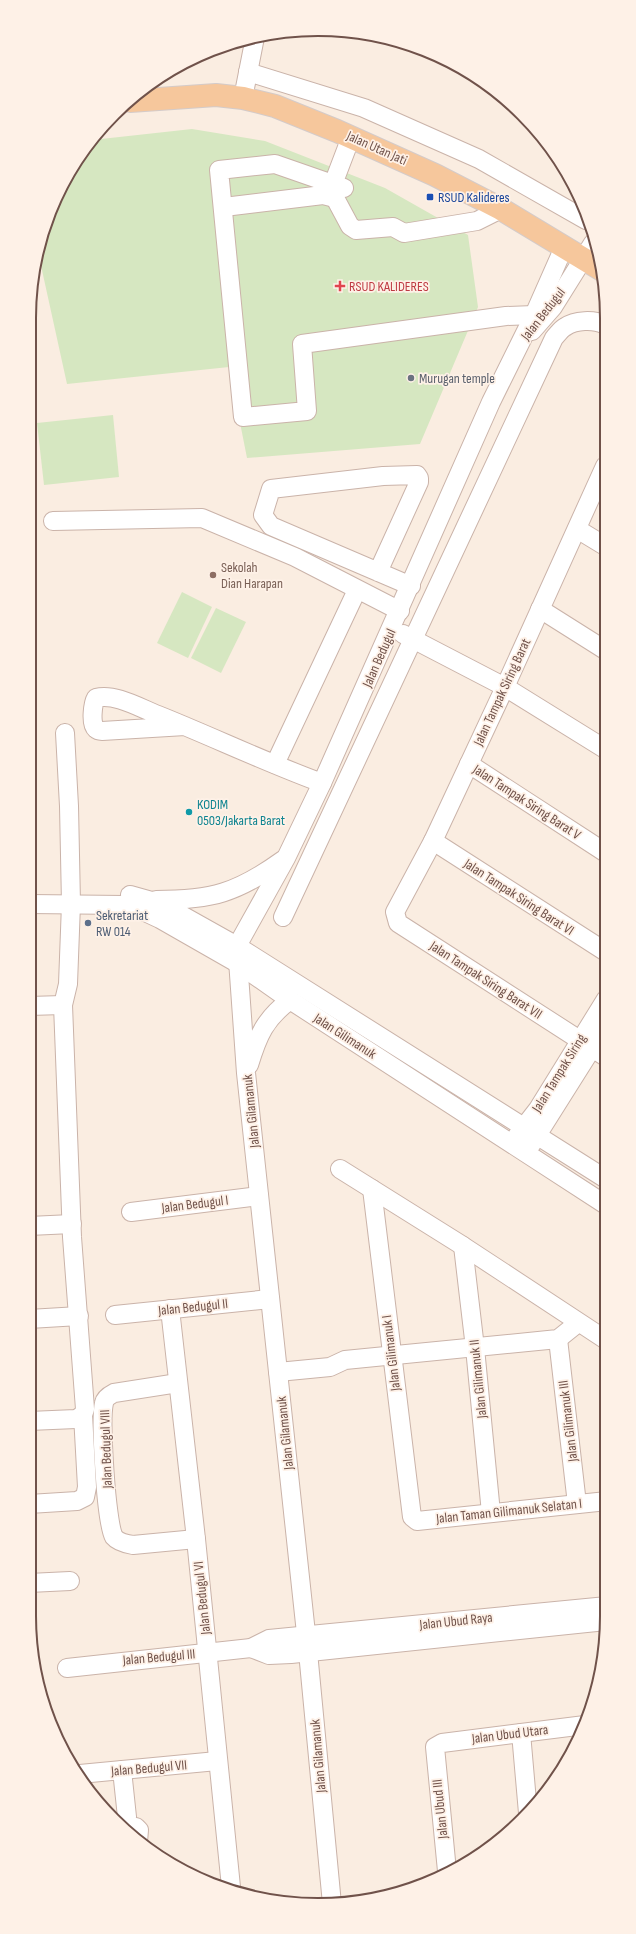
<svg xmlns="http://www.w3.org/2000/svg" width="636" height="1934" font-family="'Sofia Sans Condensed',sans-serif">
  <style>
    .garden { fill: #d6e7c1 }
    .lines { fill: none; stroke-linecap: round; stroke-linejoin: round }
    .minor-casing { stroke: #cab3a9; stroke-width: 20 }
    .major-casing { stroke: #d4cbc9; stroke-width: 24 }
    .minor { stroke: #fff; stroke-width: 18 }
    .major { stroke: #f6c79c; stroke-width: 22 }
    .transit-dot { fill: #1a4fb4; stroke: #fef1e7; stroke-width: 1.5 }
    .health-dot { fill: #e0444e; stroke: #fef1e7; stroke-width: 1.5 }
    .worship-dot { fill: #6b7280; stroke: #fef1e7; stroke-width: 1.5 }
    .education-dot { fill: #8d6e63; stroke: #fef1e7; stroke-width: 1.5 }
    .culture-dot { fill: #0f9aa8; stroke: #fef1e7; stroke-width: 1.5 }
    .service-dot { fill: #5c6f8a; stroke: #fef1e7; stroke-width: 1.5 }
    .labels { text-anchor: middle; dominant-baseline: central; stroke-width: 3.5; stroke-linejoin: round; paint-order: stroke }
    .street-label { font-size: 14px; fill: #70524a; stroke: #fef1e7 }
    .transit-label { font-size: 14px; fill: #164399; stroke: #fef1e7; text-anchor: start }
    .health-label { font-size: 14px; fill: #be3a42; stroke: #fef1e7; text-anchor: start }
    .worship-label { font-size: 14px; fill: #5b616d; stroke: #fef1e7; text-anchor: start }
    .education-label { font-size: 14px; fill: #785e54; stroke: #fef1e7; text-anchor: start }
    .culture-label { font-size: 14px; fill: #0d838f; stroke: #fef1e7; text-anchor: start }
    .service-label { font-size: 14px; fill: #4e5e75; stroke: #fef1e7; text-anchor: start }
    .rim { fill: none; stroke: #70524a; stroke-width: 2 }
  </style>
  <rect width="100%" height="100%" fill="#faede1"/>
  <g class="garden">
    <polygon points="192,129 265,141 385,188 468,235 478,307 420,444 247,458 229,367 67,384 38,252 51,207 78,157 92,140"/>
    <polygon points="113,415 119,477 44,485 37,423"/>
    <polygon points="182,592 212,607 188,658 157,643"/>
    <polygon points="216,608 246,622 221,673 191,658"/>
  </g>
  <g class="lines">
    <g class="minor-casing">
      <g id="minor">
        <polyline points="248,72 364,108 479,159 586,220"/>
        <polyline points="243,98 255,37"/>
        <polyline points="351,137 335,179 334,189 335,198 350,226 356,230 393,227 404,233 477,221 501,209"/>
        <polyline points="344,188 275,164 219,170 243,417 307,411 302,344 506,316 534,315"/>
        <polyline points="224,207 323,195 335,198"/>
        <polyline points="532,331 553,307 593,243"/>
        <polyline points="605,466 505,687 433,841 395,912 398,923 606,1057"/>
        <polyline points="53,521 202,518 295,557 400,611"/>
        <polyline points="577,529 605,546"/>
        <polyline points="378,572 419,482 419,478 417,475 383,476 271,489 263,515 271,526 411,586"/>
        <polyline points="540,609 605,650"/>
        <polyline points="403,634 505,687 605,749"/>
        <path d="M185,726L102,731C100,731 97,730 96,729C90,724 93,703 96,698C115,693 140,708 158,715C213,737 267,763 322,783"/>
        <polyline points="275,764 357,590"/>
        <polyline points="469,764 606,853"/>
        <polyline points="433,841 606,952"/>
        <polyline points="130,895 162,904 237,946 606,1179"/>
        <path d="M156,900C212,900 237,893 283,860"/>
        <polyline points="29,904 124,905 145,912 160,919 237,963 290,1000 606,1205"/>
        <path d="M283,917L554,338C557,335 561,329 565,327C575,320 594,319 605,325"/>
        <polyline points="29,1006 63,1005"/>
        <path d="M249,1065C258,1035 265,1019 290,1000"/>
        <polyline points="517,1136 538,1109 606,999"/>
        <polyline points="531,1145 606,1026"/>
        <polyline points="340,1169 463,1246 606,1340"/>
        <polyline points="372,1189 412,1517 417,1521 607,1501"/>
        <polyline points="131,1212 259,1196"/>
        <polyline points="29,1226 72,1224"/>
        <polyline points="463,1246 475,1348 491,1513"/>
        <polyline points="170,1309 196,1539 231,1887"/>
        <polyline points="115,1315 270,1299"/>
        <polyline points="29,1319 79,1316"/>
        <polyline points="558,1339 577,1504"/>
        <polyline points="278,1372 330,1367 345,1360 558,1339 578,1323"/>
        <path d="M178,1383L114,1393C110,1395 105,1398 104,1403C100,1420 106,1523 114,1537C118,1542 127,1544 133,1545L196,1539"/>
        <polyline points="29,1421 76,1419 83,1415"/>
        <polyline points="29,1504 77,1501 85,1497 87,1487 83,1415 85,1409 72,1237 63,1005 68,984 71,904 69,806 65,733"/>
        <polyline points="29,1583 70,1581"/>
        <polyline points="251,1648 269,1655 291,1654 606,1621"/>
        <polyline points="67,1668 251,1648 269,1639 607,1606"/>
        <polyline points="521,1733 528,1813"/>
        <polyline points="122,1770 127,1817"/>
        <polyline points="80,1774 217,1761"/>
        <polyline points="119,1824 136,1827 139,1830 138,1842"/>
        <polyline points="447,1871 435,1747 442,1743 585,1725"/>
        <polyline points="332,1904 308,1652 246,1073 237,946 286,858 322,783 491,402 534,315 564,247"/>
      </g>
    </g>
    <g class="major-casing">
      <polyline id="major" points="130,101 216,95 243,98 275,106 337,131 435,175 501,209 602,270"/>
    </g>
    <use href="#minor" class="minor"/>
    <use href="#major" class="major"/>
  </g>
  <rect class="transit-dot" x="426" y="193" width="8" height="8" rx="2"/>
  <path class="health-dot" d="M338 280h4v4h4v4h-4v4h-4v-4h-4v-4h4z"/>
  <circle class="worship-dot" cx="411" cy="378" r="4"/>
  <circle class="education-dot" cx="213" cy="575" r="4"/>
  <circle class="culture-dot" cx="189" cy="812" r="4"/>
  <circle class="service-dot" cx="88" cy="923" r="4"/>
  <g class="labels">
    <g class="street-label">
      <text transform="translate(377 148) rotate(24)">Jalan Utan Jati</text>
      <text transform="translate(543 314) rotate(-52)">Jalan Bedugul</text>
      <text transform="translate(379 658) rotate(-66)">Jalan Bedugul</text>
      <text transform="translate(502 692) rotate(-65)">Jalan Tampak Siring Barat</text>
      <text transform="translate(527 802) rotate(33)">Jalan Tampak Siring Barat V</text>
      <text transform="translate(519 897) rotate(33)">Jalan Tampak Siring Barat VI</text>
      <text transform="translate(486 980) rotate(33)">Jalan Tampak Siring Barat VII</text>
      <text transform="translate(345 1036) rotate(33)">Jalan Gilimanuk</text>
      <text transform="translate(559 1073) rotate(-58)">Jalan Tampak Siring</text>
      <text transform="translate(251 1111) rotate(-96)">Jalan Gilamanuk</text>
      <text transform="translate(195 1204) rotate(-7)">Jalan Bedugul I</text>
      <text transform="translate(193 1307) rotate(-6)">Jalan Bedugul II</text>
      <text transform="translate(391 1353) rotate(-97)">Jalan Gilimanuk I</text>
      <text transform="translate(478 1379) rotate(-96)">Jalan Gilimanuk II</text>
      <text transform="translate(568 1421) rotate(-97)">Jalan Gilimanuk III</text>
      <text transform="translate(285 1433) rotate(-96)">Jalan Gilamanuk</text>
      <text transform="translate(106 1449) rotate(-92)">Jalan Bedugul VIII</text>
      <text transform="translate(509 1511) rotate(-6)">Jalan Taman Gilimanuk Selatan I</text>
      <text transform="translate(202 1598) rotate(-96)">Jalan Bedugul VI</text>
      <text transform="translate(456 1621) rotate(-6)">Jalan Ubud Raya</text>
      <text transform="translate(159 1657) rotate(-5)">Jalan Bedugul III</text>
      <text transform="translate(510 1734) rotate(-7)">Jalan Ubud Utara</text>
      <text transform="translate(318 1756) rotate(-95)">Jalan Gilamanuk</text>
      <text transform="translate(149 1768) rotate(-5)">Jalan Bedugul VII</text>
      <text transform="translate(440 1809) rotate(-96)">Jalan Ubud III</text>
    </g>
    <g class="transit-label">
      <text x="438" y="197">RSUD Kalideres</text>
    </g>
    <g class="health-label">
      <text x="349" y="286">RSUD KALIDERES</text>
    </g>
    <g class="worship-label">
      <text x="419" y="378">Murugan temple</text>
    </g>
    <g class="education-label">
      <text x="221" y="567">Sekolah<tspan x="221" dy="16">Dian Harapan</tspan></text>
    </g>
    <g class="culture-label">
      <text x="197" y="804">KODIM<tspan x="197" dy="16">0503/Jakarta Barat</tspan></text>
    </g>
    <g class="service-label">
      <text x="96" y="915">Sekretariat<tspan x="96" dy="16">RW 014</tspan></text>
    </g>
  </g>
  <path d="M0 0H636V1934H0ZM318 36H318A282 282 0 0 1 600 318V1616A282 282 0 0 1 318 1898H318A282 282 0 0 1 36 1616V318A282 282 0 0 1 318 36Z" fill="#fef1e7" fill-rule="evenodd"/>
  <path class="rim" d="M318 36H318A282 282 0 0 1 600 318V1616A282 282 0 0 1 318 1898H318A282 282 0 0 1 36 1616V318A282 282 0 0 1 318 36Z"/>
</svg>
